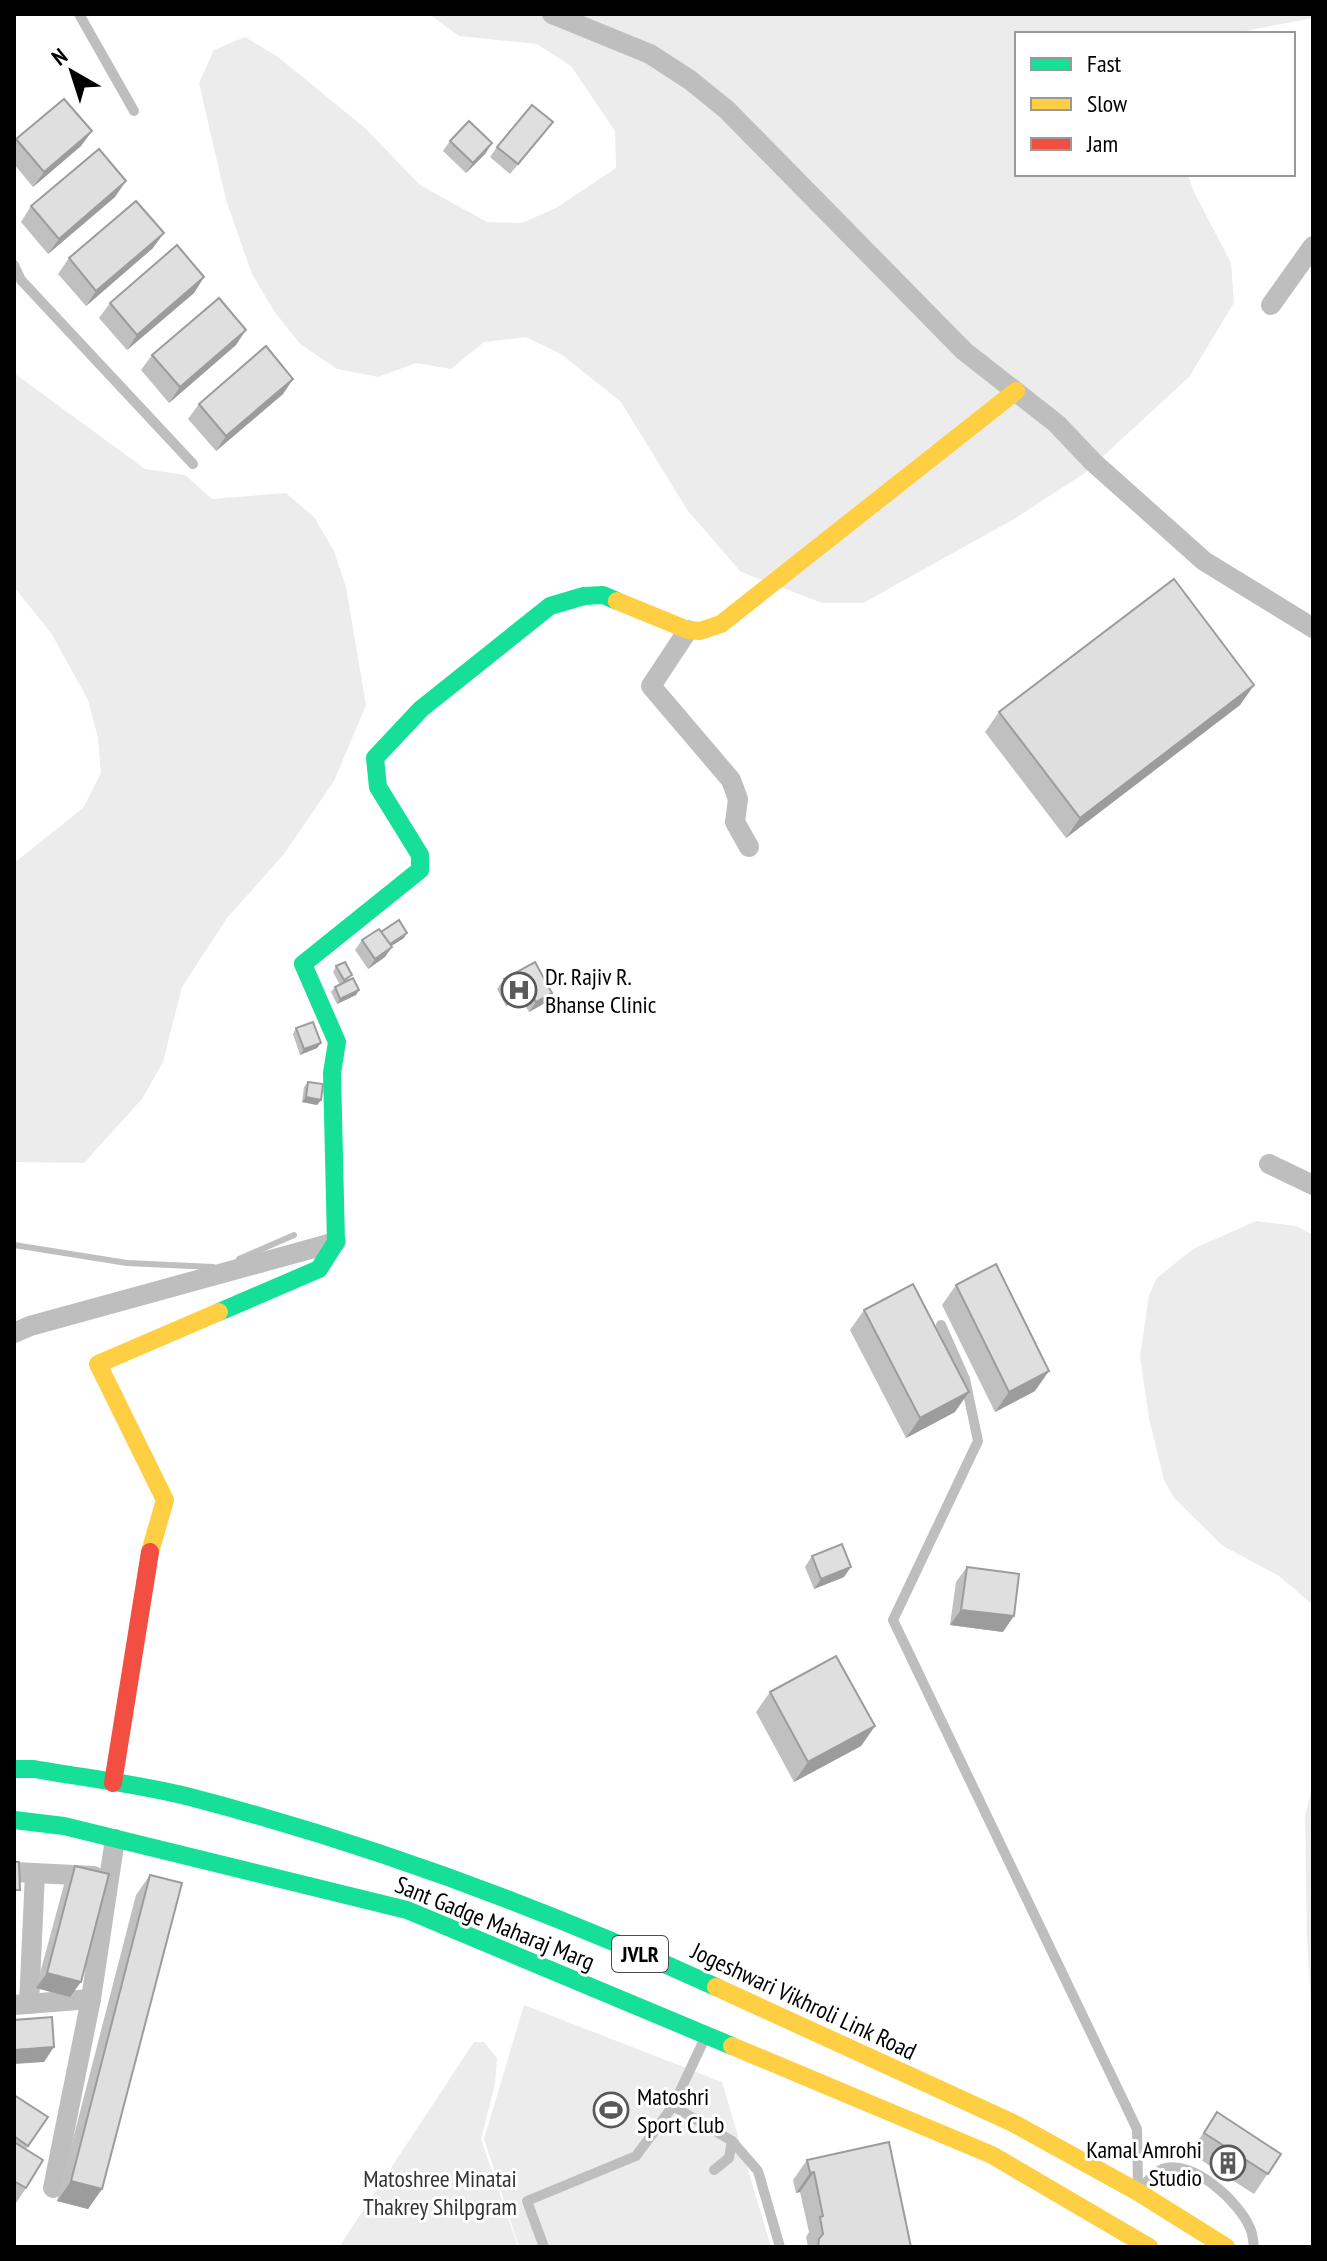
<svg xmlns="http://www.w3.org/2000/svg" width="1327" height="2261" font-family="'PT Sans Narrow',sans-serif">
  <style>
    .green { fill: #ececec }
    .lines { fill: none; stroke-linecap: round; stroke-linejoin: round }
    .stream { stroke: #bfbfbf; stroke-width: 6 }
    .lane { stroke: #bebebe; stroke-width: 10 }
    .street { stroke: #bebebe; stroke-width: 20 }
    .fast { stroke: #16e098; stroke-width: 18 }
    .slow { stroke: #ffcf43; stroke-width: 18 }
    .jam { stroke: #f24e42; stroke-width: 18 }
    .wall { fill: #c0c0c0 }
    .shaded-wall { fill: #9c9c9c }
    .building { fill: #dfdfdf; stroke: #9c9c9c; stroke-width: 2 }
    .labels { text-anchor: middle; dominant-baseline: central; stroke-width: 6; stroke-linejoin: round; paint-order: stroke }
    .shield { fill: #fff; stroke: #4c4c4c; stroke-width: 2 }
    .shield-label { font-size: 22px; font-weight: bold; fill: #000 }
    .poi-label { font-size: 24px; fill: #000; stroke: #fff; text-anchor: start }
    .street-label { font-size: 24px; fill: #000; stroke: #fff }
    .park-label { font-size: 24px; fill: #333; stroke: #fff }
  </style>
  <rect width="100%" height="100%" fill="#fff"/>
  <g class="green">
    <polygon points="429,14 1313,14 1313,18 1245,31 1239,34 1017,34 1017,174 1188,174 1193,190 1231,263 1234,303 1189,377 1085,473 1014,519 863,603 822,603 741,572 688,511 621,402 561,354 526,337 484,342 451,369 416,363 378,377 337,369 300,344 274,311 252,274 226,200 199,83 214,50 245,37 278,57 365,128 420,185 487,222 522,223 556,208 616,168 615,131 571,66 537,44 459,36"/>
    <polygon points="14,373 145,469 185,475 212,499 286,493 314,517 334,551 346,587 366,705 334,781 284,854 227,918 182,987 163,1062 142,1099 84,1163 14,1162 14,863 83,808 101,773 98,738 88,700 51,633 14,587"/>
    <polygon points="1256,1221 1296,1226 1313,1235 1313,1605 1279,1576 1223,1546 1174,1498 1164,1480 1149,1418 1140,1357 1149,1295 1157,1278 1193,1249"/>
    <polygon points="1313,1784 1313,2037 1307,1940 1305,1816"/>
    <polygon points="524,2005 722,2082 771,2247 519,2247 484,2139"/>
    <polygon points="474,2042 484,2042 497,2058 495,2084 481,2139 518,2247 339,2247"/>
  </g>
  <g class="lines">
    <g class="stream">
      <polyline points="14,1245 127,1263 213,1267"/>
      <polyline points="239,1259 294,1235"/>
    </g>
    <g class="lane">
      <polyline points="79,14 134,111"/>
      <polyline points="14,265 21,280 193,464"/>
      <polyline points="941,1325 965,1379 978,1441 893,1620 1137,2129 1138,2186"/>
      <polyline points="673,2106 732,2141 758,2171 780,2247"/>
      <polyline points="714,2170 729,2158 732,2141"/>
      <path d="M1140,2190C1146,2182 1153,2173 1162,2169C1193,2158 1240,2203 1250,2228C1253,2234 1253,2241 1254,2247"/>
      <polyline points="544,2247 527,2201 636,2156 673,2106 704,2040"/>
    </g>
    <g class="street">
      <polyline points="552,14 650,54 690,80 727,110 964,351 1057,424 1093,462 1204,561 1313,628"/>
      <polyline points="1271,305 1313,246"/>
      <polyline points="688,630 651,686 731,780 738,799 735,822 749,847"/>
      <polyline points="1269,1164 1313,1185"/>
      <polyline points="14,1333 30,1326 336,1242"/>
      <polyline points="14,1872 94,1876"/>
      <polyline points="29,2004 35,1873"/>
      <polyline points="14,2005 91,1999"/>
      <polyline points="53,2188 91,1999 115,1839"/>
    </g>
    <g class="fast">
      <polyline points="219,1312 319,1269 336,1242 332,1073 337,1042 303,964 420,870 420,855 378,787 375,758 421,709 550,606 584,596 603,595 617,601"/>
      <path d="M14,1769H34C86,1778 139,1784 190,1797C367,1843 550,1911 716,1987"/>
      <polyline points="14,1820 64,1826 407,1910 732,2046"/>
    </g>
    <g class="slow">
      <polyline points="617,601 688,630 700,631 721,624 1016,391"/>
      <polyline points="150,1552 165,1500 98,1364 219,1312"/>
      <polyline points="716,1987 1013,2123 1138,2192 1226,2247"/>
      <polyline points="732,2046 992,2155 1149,2247"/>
    </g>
    <polyline class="jam" points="113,1783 150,1552"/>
  </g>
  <g class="wall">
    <polygon points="553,122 510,174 490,157 497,147"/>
    <polygon points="92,131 81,146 33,187 14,164 14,143 16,139"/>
    <polygon points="450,141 492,143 485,154 466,173 443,151"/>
    <polygon points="115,197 48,254 21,222 31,206"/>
    <polygon points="153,248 86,306 58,274 69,258"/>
    <polygon points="204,277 194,293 127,350 99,318 110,303"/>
    <polygon points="236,345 169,403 141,370 152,355"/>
    <polygon points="293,379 283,394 216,451 188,419 199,404"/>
    <polygon points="1254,685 1240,705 1066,838 985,732 999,712"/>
    <polygon points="381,932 404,938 391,946 385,957 368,969 355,950 362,940"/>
    <polygon points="535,962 545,1003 529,1012 521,998 506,1006 497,989 504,979"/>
    <polygon points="336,966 359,990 356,995 337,1004 331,992 335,987 340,985 333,972"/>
    <polygon points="296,1028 321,1043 317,1048 300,1055 293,1034"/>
    <polygon points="308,1082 321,1100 317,1105 302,1102 304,1087"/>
    <polygon points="956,1285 1035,1391 995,1412 942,1305"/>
    <polygon points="864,1310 955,1412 906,1438 850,1330"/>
    <polygon points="812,1556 844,1577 814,1589 805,1567"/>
    <polygon points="967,1567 1003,1632 950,1625 956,1582"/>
    <polygon points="770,1692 875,1726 861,1746 794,1782 756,1712"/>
    <polygon points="75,1866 70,1997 36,1988 65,1881"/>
    <polygon points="150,1875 102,2189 88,2209 57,2201 136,1895"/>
    <polygon points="14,2095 48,2117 26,2149 26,2188 14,2206"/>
    <polygon points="1217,2112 1281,2154 1254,2194 1190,2153"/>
    <polygon points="807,2160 911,2247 808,2247 806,2237 809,2232 800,2192 796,2193 793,2180"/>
  </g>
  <g class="shaded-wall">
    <polygon points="92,131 81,146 33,187 44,172"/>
    <polygon points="492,143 485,154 466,173 473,163"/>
    <polygon points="126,181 115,197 48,254 59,239"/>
    <polygon points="164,233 153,248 86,306 96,291"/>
    <polygon points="204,277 194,293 127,350 137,335"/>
    <polygon points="246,330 236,345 169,403 180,387"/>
    <polygon points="293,379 283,394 216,451 226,436"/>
    <polygon points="1254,685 1240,705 1066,838 1080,818"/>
    <polygon points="407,933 404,938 385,950 388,945"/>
    <polygon points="392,947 385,957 368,969 375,959"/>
    <polygon points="528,988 521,998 506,1006 513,996"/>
    <polygon points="359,990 356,995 337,1004 340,999"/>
    <polygon points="552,993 545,1003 529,1012 536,1002"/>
    <polygon points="321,1043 317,1048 300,1055 304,1049"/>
    <polygon points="306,1097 321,1100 317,1105 302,1102"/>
    <polygon points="1049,1371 1035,1391 995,1412 1009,1392"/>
    <polygon points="969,1392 955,1412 906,1438 920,1418"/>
    <polygon points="851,1567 844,1577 814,1589 821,1579"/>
    <polygon points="961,1610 1014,1616 1003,1632 950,1625"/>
    <polygon points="875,1726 861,1746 794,1782 808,1762"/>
    <polygon points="47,1973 81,1982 70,1997 36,1988"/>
    <polygon points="54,2047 44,2062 14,2064 14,2050"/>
    <polygon points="814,2172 800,2192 796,2193 810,2173"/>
    <polygon points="71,2181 102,2189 88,2209 57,2201"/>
  </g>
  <g class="building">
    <polygon points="64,99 92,131 44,172 16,139"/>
    <polygon points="532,105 553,122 518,164 497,147"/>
    <polygon points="469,121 492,143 473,163 450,141"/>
    <polygon points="99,149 126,181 59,239 31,206"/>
    <polygon points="136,201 164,233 96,291 69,258"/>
    <polygon points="177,245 204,277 137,335 110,303"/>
    <polygon points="219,298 246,330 180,387 152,355"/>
    <polygon points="266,346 293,379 226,436 199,404"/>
    <polygon points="1174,579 1254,685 1080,818 999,712"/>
    <polygon points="399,920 407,933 390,944 381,932"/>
    <polygon points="379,929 392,947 375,959 362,940"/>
    <polygon points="345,962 352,975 344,980 336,966"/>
    <polygon points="535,962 552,993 536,1002 528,988 513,996 504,979"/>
    <polygon points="353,978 359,990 340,999 335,987"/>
    <polygon points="313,1022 321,1043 304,1049 296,1028"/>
    <polygon points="308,1082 323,1084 321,1100 306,1097"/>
    <polygon points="996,1264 1049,1371 1009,1392 956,1285"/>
    <polygon points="913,1284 969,1392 920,1418 864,1310"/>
    <polygon points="842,1544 851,1567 821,1579 812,1556"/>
    <polygon points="967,1567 1019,1574 1014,1616 961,1610"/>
    <polygon points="836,1656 875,1726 808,1762 770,1692"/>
    <polygon points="14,1862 19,1862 20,1890 14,1890"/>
    <polygon points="75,1866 109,1874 81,1982 47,1973"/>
    <polygon points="150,1875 182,1883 102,2189 71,2181"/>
    <polygon points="52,2017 54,2047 14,2050 14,2020"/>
    <polygon points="14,2095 48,2117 28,2146 14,2136"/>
    <polygon points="1217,2112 1281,2154 1268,2174 1204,2133"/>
    <polygon points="14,2142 43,2160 26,2188 14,2181"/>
    <polygon points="889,2142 911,2247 818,2247 819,2239 823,2234 820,2217 823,2216 814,2172 810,2173 807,2160"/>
  </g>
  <defs>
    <g id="hospital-ring" transform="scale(1.8)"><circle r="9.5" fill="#fff" stroke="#595959" stroke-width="1.5"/><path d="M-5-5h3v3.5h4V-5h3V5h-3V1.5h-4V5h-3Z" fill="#595959"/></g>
    <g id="stadium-ring" transform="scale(1.8)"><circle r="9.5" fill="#fff" stroke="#595959" stroke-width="1.5"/><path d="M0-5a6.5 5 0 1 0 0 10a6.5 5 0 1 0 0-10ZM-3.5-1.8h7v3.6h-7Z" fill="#595959"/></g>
    <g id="building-ring" transform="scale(1.8)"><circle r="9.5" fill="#fff" stroke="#595959" stroke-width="1.5"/><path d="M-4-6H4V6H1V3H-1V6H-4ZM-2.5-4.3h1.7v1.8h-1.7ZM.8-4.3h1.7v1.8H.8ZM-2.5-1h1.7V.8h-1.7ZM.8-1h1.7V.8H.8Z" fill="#595959"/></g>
  </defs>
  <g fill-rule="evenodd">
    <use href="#hospital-ring" x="519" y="990"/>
    <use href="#stadium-ring" x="611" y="2110"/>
    <use href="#building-ring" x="1228" y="2163"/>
  </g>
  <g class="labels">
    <rect class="shield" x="612" y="1936" width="56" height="36" rx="6"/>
    <g class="shield-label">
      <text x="640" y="1954">JVLR</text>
    </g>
    <g class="poi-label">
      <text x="545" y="976">Dr. Rajiv R.<tspan x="545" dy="28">Bhanse Clinic</tspan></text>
      <text x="637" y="2096">Matoshri<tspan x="637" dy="28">Sport Club</tspan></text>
      <text x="1202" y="2149" text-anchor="end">Kamal Amrohi<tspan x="1202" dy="28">Studio</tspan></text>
    </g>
    <g class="street-label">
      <text transform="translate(495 1923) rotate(22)">Sant Gadge Maharaj Marg</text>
      <text transform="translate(804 2001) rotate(25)">Jogeshwari Vikhroli Link Road</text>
    </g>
    <g class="park-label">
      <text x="440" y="2178">Matoshree Minatai<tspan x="440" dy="28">Thakrey Shilpgram</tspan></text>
    </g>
  </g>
  <rect width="1327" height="2261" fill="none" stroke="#000000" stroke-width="32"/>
  <rect x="1015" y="32" width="280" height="144" fill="#ffffff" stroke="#999999" stroke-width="2"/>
  <rect x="1031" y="58" width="40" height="12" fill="#16e098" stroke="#999999" stroke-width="2"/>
  <text x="1087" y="72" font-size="24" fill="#000000">Fast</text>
  <rect x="1031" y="98" width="40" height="12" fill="#ffcf43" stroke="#999999" stroke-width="2"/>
  <text x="1087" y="112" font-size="24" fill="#000000">Slow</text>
  <rect x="1031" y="138" width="40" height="12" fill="#f24e42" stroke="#999999" stroke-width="2"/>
  <text x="1087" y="152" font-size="24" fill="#000000">Jam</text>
  <g transform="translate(72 72) rotate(321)" stroke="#ffffff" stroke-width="6" paint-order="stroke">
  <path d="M0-6L14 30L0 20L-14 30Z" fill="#000000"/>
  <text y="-12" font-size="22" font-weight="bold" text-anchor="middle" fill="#000000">N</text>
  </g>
</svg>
